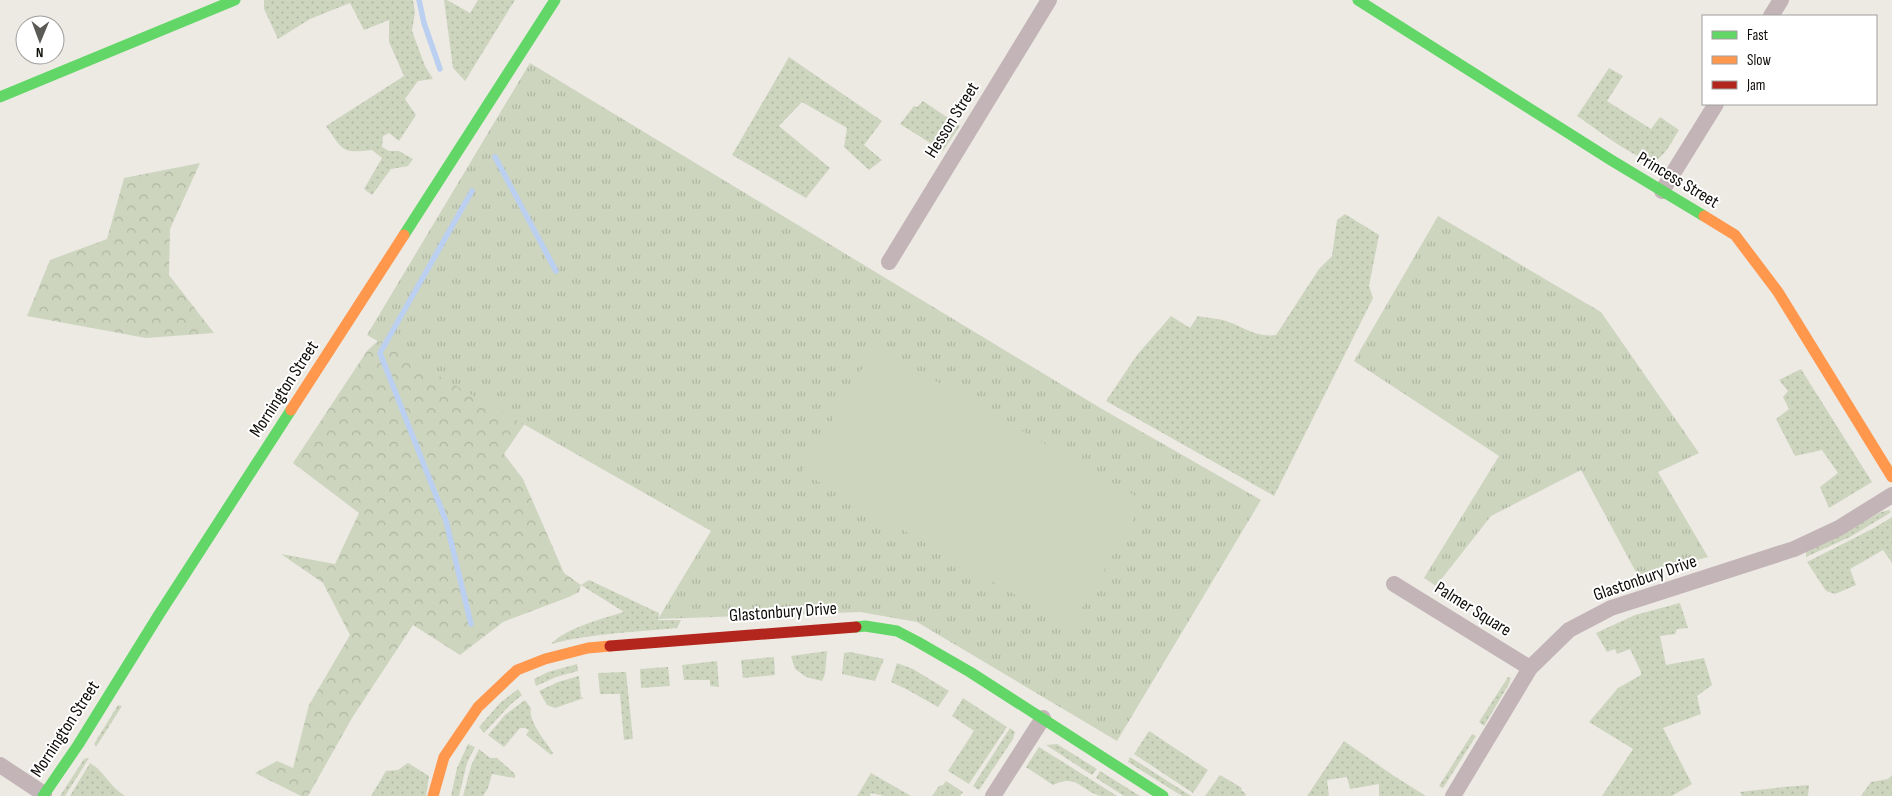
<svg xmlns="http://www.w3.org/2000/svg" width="1892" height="796" font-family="'Sofia Sans Condensed',sans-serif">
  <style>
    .grass { fill: url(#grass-dots) }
    .forest { fill: url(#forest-crowns) }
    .park { fill: url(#park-tufts) }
    .pitch { fill: #cdd5bf }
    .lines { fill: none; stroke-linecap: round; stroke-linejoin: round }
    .stream { stroke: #bbcff0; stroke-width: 5.5 }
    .street { stroke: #c3b4b8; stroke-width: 16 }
    .fast { stroke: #63d668; stroke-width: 11 }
    .slow { stroke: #ff974d; stroke-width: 11 }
    .jam { stroke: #b3261e; stroke-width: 11 }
    .labels { text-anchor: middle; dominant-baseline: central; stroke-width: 4; stroke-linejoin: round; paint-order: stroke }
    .street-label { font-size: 18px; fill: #0e0c08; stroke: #fff }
  </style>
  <defs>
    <pattern id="grass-dots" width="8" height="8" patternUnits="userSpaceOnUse" patternTransform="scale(1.25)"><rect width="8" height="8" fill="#cdd5bf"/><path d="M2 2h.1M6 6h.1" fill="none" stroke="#afb6a3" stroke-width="1.8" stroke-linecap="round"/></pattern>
    <pattern id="forest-crowns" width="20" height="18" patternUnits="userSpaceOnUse" patternTransform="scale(1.25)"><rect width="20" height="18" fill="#cdd5bf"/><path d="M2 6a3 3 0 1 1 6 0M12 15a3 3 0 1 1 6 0" fill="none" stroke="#afb6a3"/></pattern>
    <pattern id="park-tufts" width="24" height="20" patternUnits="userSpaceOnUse" patternTransform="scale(1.25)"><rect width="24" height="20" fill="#cdd5bf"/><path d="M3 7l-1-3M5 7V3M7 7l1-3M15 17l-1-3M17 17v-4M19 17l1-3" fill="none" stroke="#afb6a3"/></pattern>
  </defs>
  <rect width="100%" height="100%" fill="#edeae4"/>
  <g class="grass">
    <path d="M264,0H413L415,12L412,31L425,66L433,79L418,81L405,99L416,115L399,141L389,133L383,136L382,147L389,151H399L413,159L408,166L391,169L372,195L364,189L382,158L372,150C341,154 343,150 326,126L404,76L389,42V20L364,30L350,3L310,19L278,39L264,9Z"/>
    <polygon points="444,0 447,0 470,13 478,0 515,0 465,81 453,68"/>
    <polygon points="789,57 882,121 864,145 882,160 869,170 844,147 847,128 802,102 779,126 830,168 806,198 732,155"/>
    <path d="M1609,68L1623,76L1607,101L1651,129L1660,117L1679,130C1673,139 1666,155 1656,160C1644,167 1590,124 1577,116Z"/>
    <polygon points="923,101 960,126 943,151 900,124 914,106 917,107"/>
    <path d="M1345,214L1379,235L1369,286L1373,298L1274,496L1106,401L1137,355L1171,316L1190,328L1198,316C1207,318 1217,318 1226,321C1245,327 1255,338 1276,335L1319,269L1332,256L1337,220Z"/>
    <polygon points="1801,369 1872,482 1829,508 1820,487 1838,473 1822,450 1795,456 1776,419 1789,409 1783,397 1788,391 1779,380"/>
    <polygon points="1890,510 1890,513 1850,537 1806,557 1806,551 1834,538 1881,512"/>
    <polygon points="1892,517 1892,563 1883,550 1850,569 1856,585 1835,594 1826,591 1807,562 1874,528"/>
    <path d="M589,580L659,613L658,620H681L677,628C635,632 592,633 551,644C568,627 602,619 624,612L581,585Z"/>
    <polygon points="1680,603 1688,628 1677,629 1675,634 1660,636 1666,665 1704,658 1712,685 1697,696 1701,714 1663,728 1692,784 1672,796 1602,796 1633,749 1589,722 1618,688 1641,675 1641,672 1630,649 1617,654 1615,649 1607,652 1596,633 1635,615"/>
    <polygon points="827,651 825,674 822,681 806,677 795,669 791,656"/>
    <polygon points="850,652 884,659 875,681 842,674 844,653"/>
    <polygon points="774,657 775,675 743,678 741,660"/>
    <polygon points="717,661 719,687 710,686 710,680 684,680 682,665"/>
    <polygon points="897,663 913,669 949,691 938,707 906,689 891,682"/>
    <polygon points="577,664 578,671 556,677 536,686 534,679 548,672"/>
    <polygon points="668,667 670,686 641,688 640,669"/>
    <polygon points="626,672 633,739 624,740 620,694 600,694 598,673"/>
    <polygon points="579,676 581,697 584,698 555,708 547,705 539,691 558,682"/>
    <polygon points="1508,677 1511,678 1509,684 1484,726 1479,722"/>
    <polygon points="518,689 522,695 510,705 484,733 479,727 500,703"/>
    <polygon points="963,698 1007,727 969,784 948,771 974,731 952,716"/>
    <path d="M525,700L531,708C528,722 546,741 553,753L551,755L526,735L529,730L525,728H520L504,747L488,735L505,715Z"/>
    <polygon points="118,705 122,706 96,747 94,744"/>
    <polygon points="1010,728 1015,732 1013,739 979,790 973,786"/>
    <polygon points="1149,731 1208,770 1193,793 1134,754"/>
    <polygon points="1472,734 1476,736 1443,788 1439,786"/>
    <polygon points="1344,741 1394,776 1426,796 1379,796 1379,784 1350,789 1347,777 1327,780 1329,796 1307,796"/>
    <polygon points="468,744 475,747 467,763 459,796 451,796 457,768"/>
    <polygon points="1057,744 1097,769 1092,775 1046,745"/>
    <path d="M1039,747L1117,796C1112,796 1105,796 1101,796C1081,791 1077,773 1053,785L1026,767Z"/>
    <polygon points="479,749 490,758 497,758 515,774 515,778 492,774 488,788 483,796 463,796 471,766"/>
    <polygon points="1130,757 1191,796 1182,796 1128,762"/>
    <polygon points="89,758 65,796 60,796 84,759"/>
    <path d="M90,763C105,772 109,786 125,796H70Z"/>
    <polygon points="408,763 429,776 426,796 371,796 386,771 398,770"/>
    <polygon points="1100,771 1140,796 1124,796 1096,778"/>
    <polygon points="871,773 911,796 884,796 871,793 870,796 857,796"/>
    <polygon points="1220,775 1242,788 1241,790 1246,794 1245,796 1205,796"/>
    <polygon points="1892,775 1892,796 1861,796 1871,782 1888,779"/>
    <polygon points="946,781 963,792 960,796 932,796 939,786 943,785"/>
    <polygon points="1809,785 1808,796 1742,796 1740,792 1784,787"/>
  </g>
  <g class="forest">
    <polygon points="200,163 170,229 169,275 214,333 146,338 27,316 50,260 107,239 124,178"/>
    <polygon points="434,288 547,391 504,454 523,479 564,573 581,585 579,592 569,597 503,622 460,655 413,625 352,718 308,796 301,796 255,773 277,761 293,768 309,705 350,635 323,583 281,554 335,564 359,513 293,463 367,351"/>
  </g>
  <g class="park">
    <polygon points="530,63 1102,409 1261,500 1117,741 917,622 860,612 658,619 711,531 367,335"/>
    <polygon points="1438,216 1601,312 1699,453 1658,472 1708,557 1638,576 1581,470 1491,516 1436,586 1424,578 1499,456 1354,361"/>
  </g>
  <polygon class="pitch" points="875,346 1144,501 1071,627 802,472"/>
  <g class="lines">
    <g class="stream">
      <polyline points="419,0 424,23 440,69"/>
      <polyline points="495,157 556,271"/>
      <polyline points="471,624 446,521 380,353 472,191"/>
    </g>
    <g class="street">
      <polyline points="1771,16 1781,0"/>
      <polyline points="1662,191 1716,104"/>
      <polyline points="889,262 1049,0"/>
      <polyline points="1394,584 1530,668"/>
      <polyline points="0,765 44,794"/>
      <polyline points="993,796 1043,718"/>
      <polyline points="1453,796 1530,668 1569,630 1611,608 1794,549 1839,528 1892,495"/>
    </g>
    <g class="fast">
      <polyline points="1358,0 1611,160 1704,216"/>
      <polyline points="0,97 235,0"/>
      <polyline points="404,235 555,0"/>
      <polyline points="856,627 865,626 897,631 918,642 970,672 1163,796"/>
      <polyline points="43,796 78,745 158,616 291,410"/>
    </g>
    <g class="slow">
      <polyline points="1704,216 1735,235 1778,292 1892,477"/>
      <polyline points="291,410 404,235"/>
      <polyline points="433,796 444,757 478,707 517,670 545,659 588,648 610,646"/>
    </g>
    <polyline class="jam" points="610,646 856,627"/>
  </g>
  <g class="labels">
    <g class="street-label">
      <text transform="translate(952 120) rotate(-58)">Hesson Street</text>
      <text transform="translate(1678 180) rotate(31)">Princess Street</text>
      <text transform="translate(284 389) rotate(-57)">Mornington Street</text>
      <text transform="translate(1645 578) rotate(-19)">Glastonbury Drive</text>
      <text transform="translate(1473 609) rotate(32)">Palmer Square</text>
      <text transform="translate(783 612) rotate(-4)">Glastonbury Drive</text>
      <text transform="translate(65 729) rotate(-57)">Mornington Street</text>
    </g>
  </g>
  <rect x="1702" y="15" width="175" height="90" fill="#ffffff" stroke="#9f9e9c"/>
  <rect x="1712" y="31" width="25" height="8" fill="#63d668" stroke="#9f9e9c"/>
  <text x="1747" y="40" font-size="15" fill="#0e0c08">Fast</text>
  <rect x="1712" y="56" width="25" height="8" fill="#ff974d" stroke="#9f9e9c"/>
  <text x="1747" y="65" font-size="15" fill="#0e0c08">Slow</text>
  <rect x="1712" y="81" width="25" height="8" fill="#b3261e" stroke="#9f9e9c"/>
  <text x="1747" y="90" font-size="15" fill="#0e0c08">Jam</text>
  <g transform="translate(40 40) rotate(181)"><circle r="24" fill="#ffffff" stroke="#9f9e9c"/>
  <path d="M0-4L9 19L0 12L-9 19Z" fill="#5c5a55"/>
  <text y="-8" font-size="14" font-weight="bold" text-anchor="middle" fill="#0e0c08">N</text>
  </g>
</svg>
